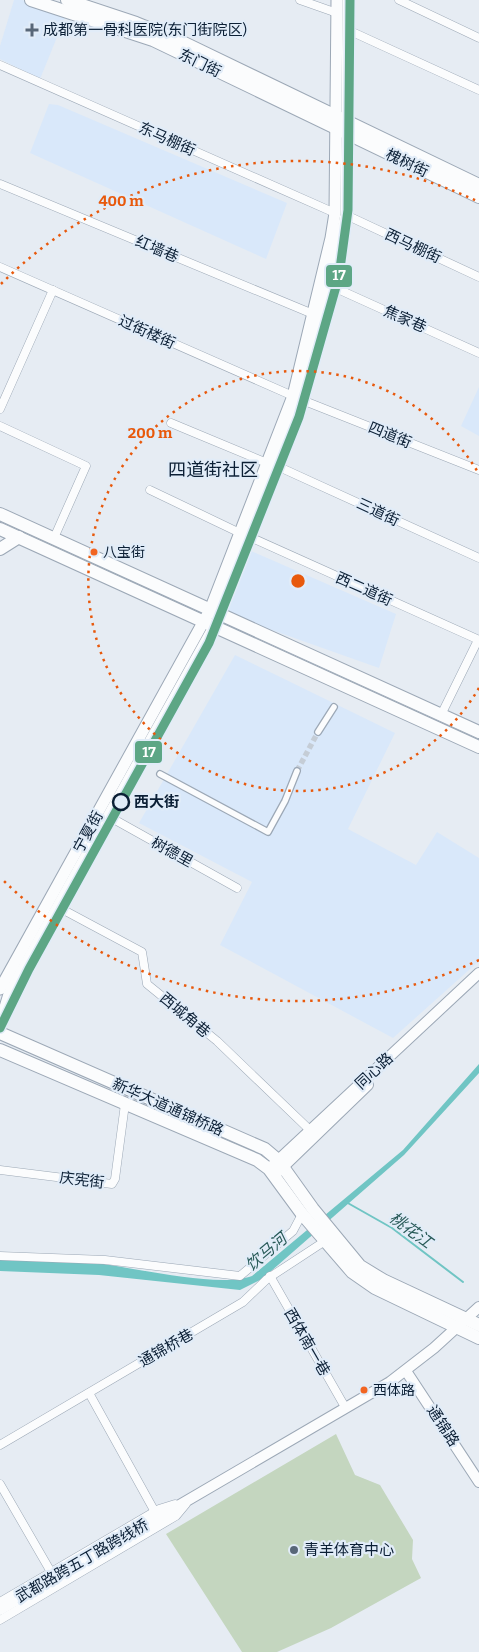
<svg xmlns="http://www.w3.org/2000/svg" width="479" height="1652" font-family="Bitter,'Noto Sans SC',serif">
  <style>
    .built { fill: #d9e8fa }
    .park { fill: #c4d6bf }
    .water { fill: #70c5c4 }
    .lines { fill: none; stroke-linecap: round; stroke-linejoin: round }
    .stream { stroke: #70c5c4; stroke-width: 2 }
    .pedestrian-tunnel { stroke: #c5cdd6; stroke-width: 5.5; stroke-dasharray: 5.5 3; stroke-linecap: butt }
    .pedestrian-casing { stroke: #9ca8b6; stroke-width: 8 }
    .minor-casing { stroke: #9ca8b6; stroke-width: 9 }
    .tertiary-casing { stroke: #9ca8b6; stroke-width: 12 }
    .secondary-casing { stroke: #9ca8b6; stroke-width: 13 }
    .primary-casing { stroke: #9ca8b6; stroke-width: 14 }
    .pedestrian { stroke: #fbfcfd; stroke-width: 5.5 }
    .minor { stroke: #fbfcfd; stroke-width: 8 }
    .tertiary { stroke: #fbfcfd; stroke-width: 10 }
    .secondary { stroke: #fbfcfd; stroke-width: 11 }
    .primary { stroke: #fbfcfd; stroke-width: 12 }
    .metro-1-casing { stroke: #e1ecf8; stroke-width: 12 }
    .metro-1 { stroke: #5da685; stroke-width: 9 }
    .ring { fill: none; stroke: #e8590c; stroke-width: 2.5; stroke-dasharray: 2.5 5 }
    .poi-dot { fill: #586778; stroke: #e1ecf8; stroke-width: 2 }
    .bus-dot { fill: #f26522; stroke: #e1ecf8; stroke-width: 2 }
    .stop-dot { fill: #e1ecf8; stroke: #0b1f35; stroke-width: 2.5 }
    .labels { text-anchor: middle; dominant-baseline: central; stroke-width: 4.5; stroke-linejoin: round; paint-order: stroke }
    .bus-label { font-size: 14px; fill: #0b1f35; stroke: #e1ecf8; text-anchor: start }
    .poi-label { font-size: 15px; fill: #0b1f35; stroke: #e1ecf8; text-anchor: start }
    .street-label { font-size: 15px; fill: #0b1f35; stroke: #e1ecf8 }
    .stop-label { font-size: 15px; font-weight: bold; fill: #0b1f35; stroke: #e1ecf8; text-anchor: start }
    .water-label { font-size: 16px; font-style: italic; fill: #285a58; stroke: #e1ecf8 }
    .quarter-label { font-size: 18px; fill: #0b1f35; stroke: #e1ecf8 }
    .centre { fill: #e8590c; stroke: #e1ecf8; stroke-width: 2.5 }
    .ring-label { font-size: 15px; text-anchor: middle; font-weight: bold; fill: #e8590c; stroke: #e1ecf8; stroke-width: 4.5; stroke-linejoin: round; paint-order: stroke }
    .line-badge { stroke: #e1ecf8; stroke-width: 2 }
    .badge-label { font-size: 14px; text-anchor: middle; font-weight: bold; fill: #fff }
  </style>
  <rect width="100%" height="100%" fill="#e6ecf3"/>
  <g class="built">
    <polygon points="14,0 22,0 66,15 40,79 0,59 0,46"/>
    <polygon points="49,104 58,105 287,203 266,259 30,153"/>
    <polygon points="479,387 479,436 461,426"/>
    <polygon points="251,551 396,614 379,668 224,613"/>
    <polygon points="235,655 395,733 348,829 416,865 437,832 479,858 479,961 393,1038 220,945 252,882 139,823"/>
  </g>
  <polygon class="park" points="336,1434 355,1475 380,1485 413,1540 412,1559 421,1578 331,1628 277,1652 242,1652 166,1534"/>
  <path class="water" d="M479,1064V1073L404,1155L262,1279L240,1290L99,1275L0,1271V1258C29,1259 59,1258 88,1262C129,1266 217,1289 252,1276L403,1150Z"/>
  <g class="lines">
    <polyline class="stream" points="346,1202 392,1228 463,1282"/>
    <polyline class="pedestrian-tunnel" points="297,771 318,732"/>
    <g class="pedestrian-casing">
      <g id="pedestrian">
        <polyline points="318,732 334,707"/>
        <polyline points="160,774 268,832 285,801 297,771"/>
      </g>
    </g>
    <g class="minor-casing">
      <g id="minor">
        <polyline points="300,0 337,13"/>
        <polyline points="399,0 479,38"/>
        <polyline points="348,30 479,90"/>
        <polyline points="0,65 335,213"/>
        <polyline points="0,184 313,314"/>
        <polyline points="346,215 479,277"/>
        <polyline points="0,267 293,396"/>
        <polyline points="331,286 479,353"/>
        <polyline points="302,400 479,470"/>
        <polyline points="0,409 53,290"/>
        <polyline points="171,423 267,463"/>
        <polyline points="0,426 86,466 54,538"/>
        <polyline points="277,466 479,558"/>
        <polyline points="150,490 240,533"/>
        <polyline points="250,537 479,640"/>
        <polyline points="441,715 478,640"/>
        <polyline points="108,816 237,888"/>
        <polyline points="58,907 142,952 147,984 217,1041 314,1134"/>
        <polyline points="0,1170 112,1184 115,1179 125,1104"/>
        <polyline points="0,1256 105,1260 240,1276 293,1231 302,1214"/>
        <polyline points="270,1276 345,1407"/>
        <polyline points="89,1393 155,1512"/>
        <polyline points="0,1445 243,1302 267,1279 325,1241"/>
        <polyline points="0,1484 51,1572"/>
        <polyline points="0,1602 159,1509 175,1504"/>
        <polyline points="0,1620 176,1516 186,1504"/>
      </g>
    </g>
    <g class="tertiary-casing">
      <g id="tertiary">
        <polyline points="273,1165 479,973"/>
        <polyline points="278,1172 368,1085"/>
        <polyline points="406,1371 479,1482"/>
        <polyline points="0,1610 390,1382 434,1348 479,1307"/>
      </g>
    </g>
    <g class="secondary-casing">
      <g id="secondary">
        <polyline points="0,989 210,610 293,396 331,238 335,213 337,0"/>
        <polyline points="0,1024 9,994 214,627 302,400 346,215 348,0"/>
      </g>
    </g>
    <g class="primary-casing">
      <g id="primary">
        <polyline points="31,0 153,40 479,197"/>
        <polyline points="67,0 136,23 178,40 479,185"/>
        <polyline points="0,514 479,732"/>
        <polyline points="0,529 479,747"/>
        <polyline points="0,549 19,537"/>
        <polyline points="0,1033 265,1149 278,1160 313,1209 360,1266 383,1280 479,1325"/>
        <polyline points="0,1050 257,1160 269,1169 302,1214 352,1272 375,1288 479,1338"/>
      </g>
    </g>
    <use href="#pedestrian" class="pedestrian"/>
    <use href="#minor" class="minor"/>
    <use href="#tertiary" class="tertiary"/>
    <use href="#secondary" class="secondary"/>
    <use href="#primary" class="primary"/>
    <g class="metro-1-casing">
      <polyline id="metro-1" points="0,1028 29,969 209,643 299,417 339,276 348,210 350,0"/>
    </g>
    <use href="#metro-1" class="metro-1"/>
  </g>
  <g class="ring">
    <path d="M479 688A210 210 0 1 1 479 474"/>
    <path d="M479 960A420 420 0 0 1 1 878M1 284A420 420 0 0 1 479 202"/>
  </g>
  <g class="poi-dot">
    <path d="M29.5 22.5h5v5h5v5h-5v5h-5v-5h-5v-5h5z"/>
    <circle cx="294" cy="1550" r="5"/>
  </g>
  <g class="bus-dot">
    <circle cx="94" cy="552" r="4.5"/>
    <circle cx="364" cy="1390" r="4.5"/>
  </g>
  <circle class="stop-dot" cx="121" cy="802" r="8"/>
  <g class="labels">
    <g class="bus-label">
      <text x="103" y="552">八宝街</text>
      <text x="373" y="1390">西体路</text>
    </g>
    <g class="poi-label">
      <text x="43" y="30">成都第一骨科医院(东门街院区)</text>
      <text x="304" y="1550">青羊体育中心</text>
    </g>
    <g class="street-label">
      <text transform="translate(200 63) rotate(26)">东门街</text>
      <text transform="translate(167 139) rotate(24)">东马棚街</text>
      <text transform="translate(407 163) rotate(25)">槐树街</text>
      <text transform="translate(413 246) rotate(25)">西马棚街</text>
      <text transform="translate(157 249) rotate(23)">红墙巷</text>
      <text transform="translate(405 319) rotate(24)">焦家巷</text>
      <text transform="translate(147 332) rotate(24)">过街楼街</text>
      <text transform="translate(390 435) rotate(22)">四道街</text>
      <text transform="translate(378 512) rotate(25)">三道街</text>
      <text transform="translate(364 589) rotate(24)">西二道街</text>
      <text transform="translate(88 832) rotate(-61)">宁夏街</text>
      <text transform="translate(172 852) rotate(29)">树德里</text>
      <text transform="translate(185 1015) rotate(40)">西城角巷</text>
      <text transform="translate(374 1071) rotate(-43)">同心路</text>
      <text transform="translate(168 1107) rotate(24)">新华大道通锦桥路</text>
      <text transform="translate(82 1180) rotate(7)">庆宪街</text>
      <text transform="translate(307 1342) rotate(60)">西体南一巷</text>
      <text transform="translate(166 1348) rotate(-30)">通锦桥巷</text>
      <text transform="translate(443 1426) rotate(57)">通锦路</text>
      <text transform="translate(82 1561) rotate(-30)">武都路跨五丁路跨线桥</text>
    </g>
    <g class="stop-label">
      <text x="134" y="802">西大街</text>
    </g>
    <g class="water-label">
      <text transform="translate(411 1230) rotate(36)">桃花江</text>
      <text transform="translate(266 1252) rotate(-40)">饮马河</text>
    </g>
    <g class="quarter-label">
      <text x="213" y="470">四道街社区</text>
    </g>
  </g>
  <circle cx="298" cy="581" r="8" class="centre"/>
  <g class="ring-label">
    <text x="121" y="206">400 m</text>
    <text x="150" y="438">200 m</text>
  </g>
  <g class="line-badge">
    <rect x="325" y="264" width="28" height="24" rx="5" fill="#5da685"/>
    <rect x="134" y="740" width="29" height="24" rx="5" fill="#5da685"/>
  </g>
  <g class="badge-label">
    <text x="339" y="280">17</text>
    <text x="149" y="757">17</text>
  </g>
</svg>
